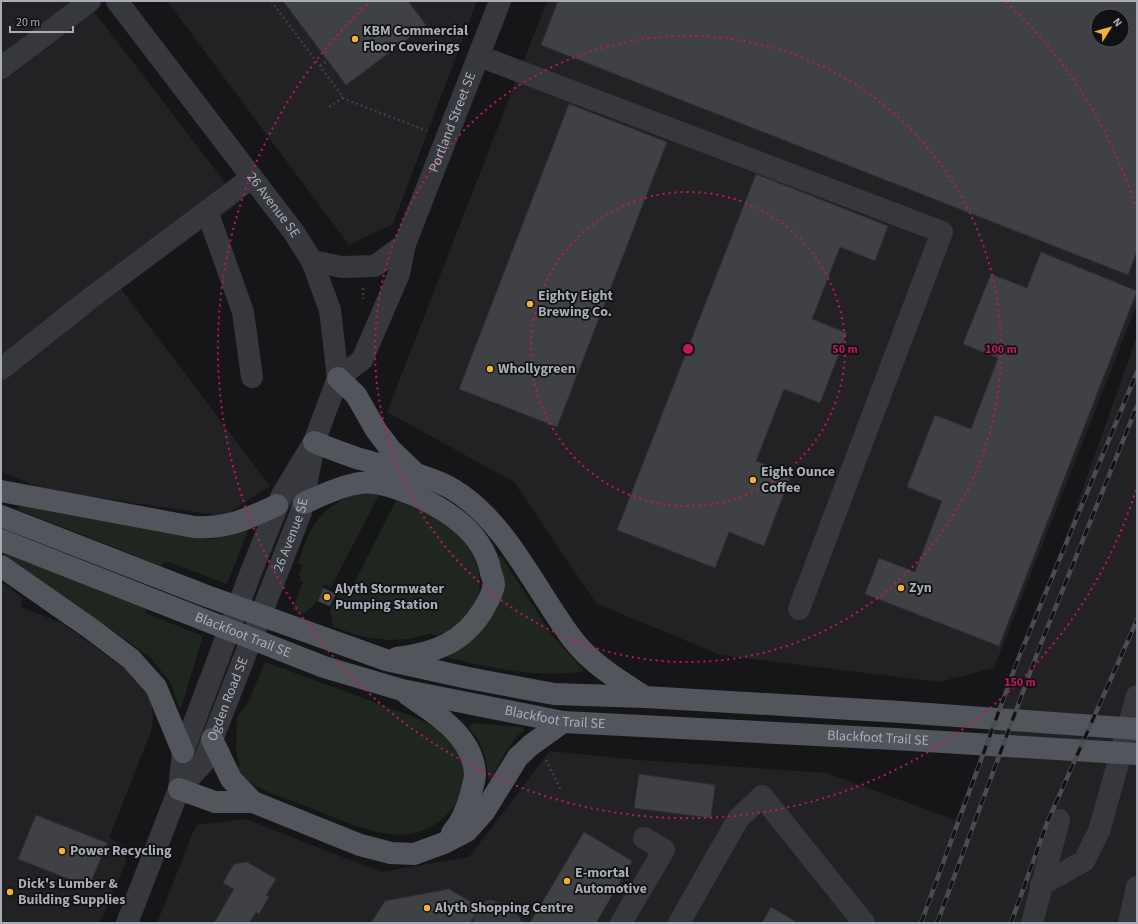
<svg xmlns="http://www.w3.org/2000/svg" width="1138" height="924" font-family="'Source Sans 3',sans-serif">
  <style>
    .built { fill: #222225; fill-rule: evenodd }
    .green { fill: #1e261f }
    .building { fill: #404145; stroke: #303034; fill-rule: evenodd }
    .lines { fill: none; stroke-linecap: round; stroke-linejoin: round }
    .path { stroke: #3d3f44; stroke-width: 2.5; stroke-dasharray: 2 3; stroke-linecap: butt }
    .minor { stroke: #37383d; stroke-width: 22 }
    .major { stroke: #53555c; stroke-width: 22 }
    .rail-casing { stroke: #4a4c52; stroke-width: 4.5 }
    .rail { stroke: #111113; stroke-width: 3; stroke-dasharray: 9; stroke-linecap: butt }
    .ring { fill: none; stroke: #c2185b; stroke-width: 2; stroke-dasharray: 2 4 }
    .poi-dot { fill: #f2b134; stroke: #111113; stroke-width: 1.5 }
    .labels { text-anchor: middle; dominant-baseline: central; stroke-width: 3.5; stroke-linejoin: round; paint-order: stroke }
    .poi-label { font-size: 14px; font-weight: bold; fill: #a8adb8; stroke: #111113; text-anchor: start }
    .street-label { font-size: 14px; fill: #a8adb8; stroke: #111113 }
    .centre { fill: #c2185b; stroke: #111113; stroke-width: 2 }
    .ring-label { font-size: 12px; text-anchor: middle; font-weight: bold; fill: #c2185b; stroke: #111113; stroke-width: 3.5; stroke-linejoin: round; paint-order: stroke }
  </style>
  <rect width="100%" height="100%" fill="#161618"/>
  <g class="built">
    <polygon points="1,1 86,1 240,202 121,289 270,486 224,516 46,490 1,472"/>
    <polygon points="167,1 477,1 393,224 349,245"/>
    <path d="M547,1H1137V304L994,668L939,682L720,655L596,603L514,482L387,412ZM1098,16H1122V40H1098Z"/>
    <polygon points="1137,336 1137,923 157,923 196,825 246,819 381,872 469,857 550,751 640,760 827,773 955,820 1033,629"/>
    <polygon points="1,581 23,599 21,607 62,623 128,671 146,690 152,704 153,717 151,731 109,838 123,845 122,855 127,859 104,914 99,923 1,923"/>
  </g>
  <g class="green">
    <path d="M351,493H380L331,587L324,584L317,602L303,614L292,610L303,582L299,580L301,576L298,575L303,565L298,563C309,533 314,513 345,499L343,495Z"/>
    <path d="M397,499C410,505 427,509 438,518C475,544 499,587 459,624C453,629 444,632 438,636L430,634L408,639L388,640L363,637L333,627L330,610L340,591L348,595Z"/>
    <polygon points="20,506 209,539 234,535 248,530 227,584 166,561 161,566 19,510"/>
    <polygon points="2,552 146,608 145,613 203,636 181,708 179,708 170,682 150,657 1,553"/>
    <path d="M501,556L552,635L584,671C538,679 489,667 444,657L452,652L496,559Z"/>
    <path d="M265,662C303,676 341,690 379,704C401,712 438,724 454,741C464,752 466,773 464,787C461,799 453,809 444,817C406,854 350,823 308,807C285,797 252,791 237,769L240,766L236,751L237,718L248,703Z"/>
    <path d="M473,723L522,727L525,729C509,743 500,760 491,780L488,779C487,758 482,742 468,727Z"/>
  </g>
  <g class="building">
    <polygon points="283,1 408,1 426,25 346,85"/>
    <path d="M558,1H1137V251L1128,275L541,45ZM1098,16H1122V40H1098Z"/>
    <polygon points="569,104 667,142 557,427 459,389"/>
    <polygon points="756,174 888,226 875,261 840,247 812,319 847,333 820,403 784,389 756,461 791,475 764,546 729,532 715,568 617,530"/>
    <polygon points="1041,252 1137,291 999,646 865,594 879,558 915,572 942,501 907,487 935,415 971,429 998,358 963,344 991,274 1027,288"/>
    <polygon points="323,588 336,594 330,606 318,601"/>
    <polygon points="639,774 715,785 711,818 634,808"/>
    <polygon points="36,815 107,843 89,887 18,859"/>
    <polygon points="584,832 632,861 596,923 530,923"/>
    <polygon points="247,862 276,879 266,895 269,897 259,914 256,912 249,923 214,923 234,889 223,883 234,864"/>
    <polygon points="449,889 476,905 472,912 476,914 470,923 371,923 385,901"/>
    <polygon points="771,907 798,923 762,923"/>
  </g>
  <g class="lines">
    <g class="path">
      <polyline points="271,1 343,97 328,108"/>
      <polyline points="320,66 328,60"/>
      <polyline points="342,98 427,131"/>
      <polyline points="363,288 363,299"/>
      <polyline points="546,760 561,790"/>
    </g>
    <g class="minor">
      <path id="s1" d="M117,1L293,231L312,261L330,310L338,378L314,442L282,495L251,572L183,752L179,789L127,923"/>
      <polyline points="479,56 942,232 799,609"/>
      <polyline points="1,68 90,1"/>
      <polyline points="207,211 243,312 252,377"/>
      <polyline points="312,261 342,267 375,266 405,244"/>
      <polyline points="1,369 92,297 251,178"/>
      <path id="s2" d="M338,378L362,360L399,274L405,244L500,1"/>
      <path id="s3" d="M179,789L203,763L301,512L312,455"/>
      <polyline points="1041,885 1084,861 1099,831 1137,696"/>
      <polyline points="484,923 491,911 510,923"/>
      <polyline points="621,923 664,850 644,838"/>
      <polyline points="679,923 738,819 762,796 864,923"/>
      <polyline points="1032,923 1059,820"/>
      <polyline points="1129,923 1137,887"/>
    </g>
    <g class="major">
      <polyline points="338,378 356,395 376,430 391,450 414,472"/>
      <path d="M314,442C329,448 344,454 360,459C388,467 430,475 454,490C507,522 537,593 574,641C593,665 620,681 645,697"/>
      <path d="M1,491L194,527C228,529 247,519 277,505"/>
      <path d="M304,503C320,496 338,487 355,484C374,479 396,488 414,495C448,510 484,533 491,573C492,576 494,581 494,585C493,593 487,603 483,610C463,643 434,653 397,658"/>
      <polyline points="1,516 204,595 386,660 468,678 554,694 645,697 901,712 1137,729"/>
      <path id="s4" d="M1,540L324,667L402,690L563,722L895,739L1137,754"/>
      <polyline points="1,566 90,628 131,659 156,687 183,752"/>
      <path d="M408,695C436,714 473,736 475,774C475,780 472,788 471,794C467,808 462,822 452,833"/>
      <polyline points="212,739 231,779 253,802"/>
      <polyline points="179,789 215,802 253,802 360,845 391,853 414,854 444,843 467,831 484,812 518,757 531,745 563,722"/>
    </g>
    <g class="rail-casing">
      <g id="rail">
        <polyline points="921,923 1017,662 1137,372"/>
        <polyline points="937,923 1040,646 1137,406"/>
        <polyline points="1011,923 1047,823 1137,620"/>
      </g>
    </g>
    <use href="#rail" class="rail"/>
  </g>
  <g class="ring">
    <circle cx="688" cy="349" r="157"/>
    <circle cx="688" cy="349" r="313"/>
    <path d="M1136 490A470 470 0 1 1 370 2M1006 2A470 470 0 0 1 1136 208"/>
  </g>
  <g class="poi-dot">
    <circle cx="355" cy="39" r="4"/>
    <circle cx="530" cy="304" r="4"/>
    <circle cx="490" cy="369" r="4"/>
    <circle cx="753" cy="480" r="4"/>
    <circle cx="901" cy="588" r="4"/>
    <circle cx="327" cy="597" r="4"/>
    <circle cx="62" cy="851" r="4"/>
    <circle cx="567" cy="881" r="4"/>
    <circle cx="10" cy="892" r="4"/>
    <circle cx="427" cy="908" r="4"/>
  </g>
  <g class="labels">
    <g class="poi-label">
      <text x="363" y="31">KBM Commercial<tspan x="363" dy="16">Floor Coverings</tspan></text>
      <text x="538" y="296">Eighty Eight<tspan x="538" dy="16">Brewing Co.</tspan></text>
      <text x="498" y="369">Whollygreen</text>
      <text x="761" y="472">Eight Ounce<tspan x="761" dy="16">Coffee</tspan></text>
      <text x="909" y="588">Zyn</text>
      <text x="335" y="589">Alyth Stormwater<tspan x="335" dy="16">Pumping Station</tspan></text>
      <text x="70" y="851">Power Recycling</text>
      <text x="575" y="873">E-mortal<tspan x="575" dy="16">Automotive</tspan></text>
      <text x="18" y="884">Dick's Lumber &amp;<tspan x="18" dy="16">Building Supplies</tspan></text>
      <text x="435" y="908">Alyth Shopping Centre</text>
    </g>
    <g class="street-label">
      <text stroke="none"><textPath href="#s2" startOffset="285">Portland Street SE</textPath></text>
      <text stroke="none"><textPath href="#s1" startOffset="257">26 Avenue SE</textPath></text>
      <text stroke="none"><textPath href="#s3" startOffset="280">26 Avenue SE</textPath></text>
      <text stroke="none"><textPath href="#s4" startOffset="260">Blackfoot Trail SE</textPath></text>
      <text stroke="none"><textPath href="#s3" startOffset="104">Ogden Road SE</textPath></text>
      <text stroke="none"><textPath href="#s4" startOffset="584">Blackfoot Trail SE</textPath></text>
      <text stroke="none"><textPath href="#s4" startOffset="908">Blackfoot Trail SE</textPath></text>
    </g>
  </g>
  <circle cx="688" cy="349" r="6" class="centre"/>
  <g class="ring-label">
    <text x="845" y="353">50 m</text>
    <text x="1001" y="353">100 m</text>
    <text x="1020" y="686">150 m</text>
  </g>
  <rect width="1138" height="924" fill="none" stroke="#a8adb8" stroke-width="4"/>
  <g transform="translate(1110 28) rotate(53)"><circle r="19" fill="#111113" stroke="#4d4f55"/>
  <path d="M0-3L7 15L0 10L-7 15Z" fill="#f2b134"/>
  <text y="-6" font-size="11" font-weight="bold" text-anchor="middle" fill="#a8adb8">N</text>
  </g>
  <path d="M10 26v6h63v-6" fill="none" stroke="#a8adb8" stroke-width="2"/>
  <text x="16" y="26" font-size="12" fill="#a8adb8" stroke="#111113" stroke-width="3" paint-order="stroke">20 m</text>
</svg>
